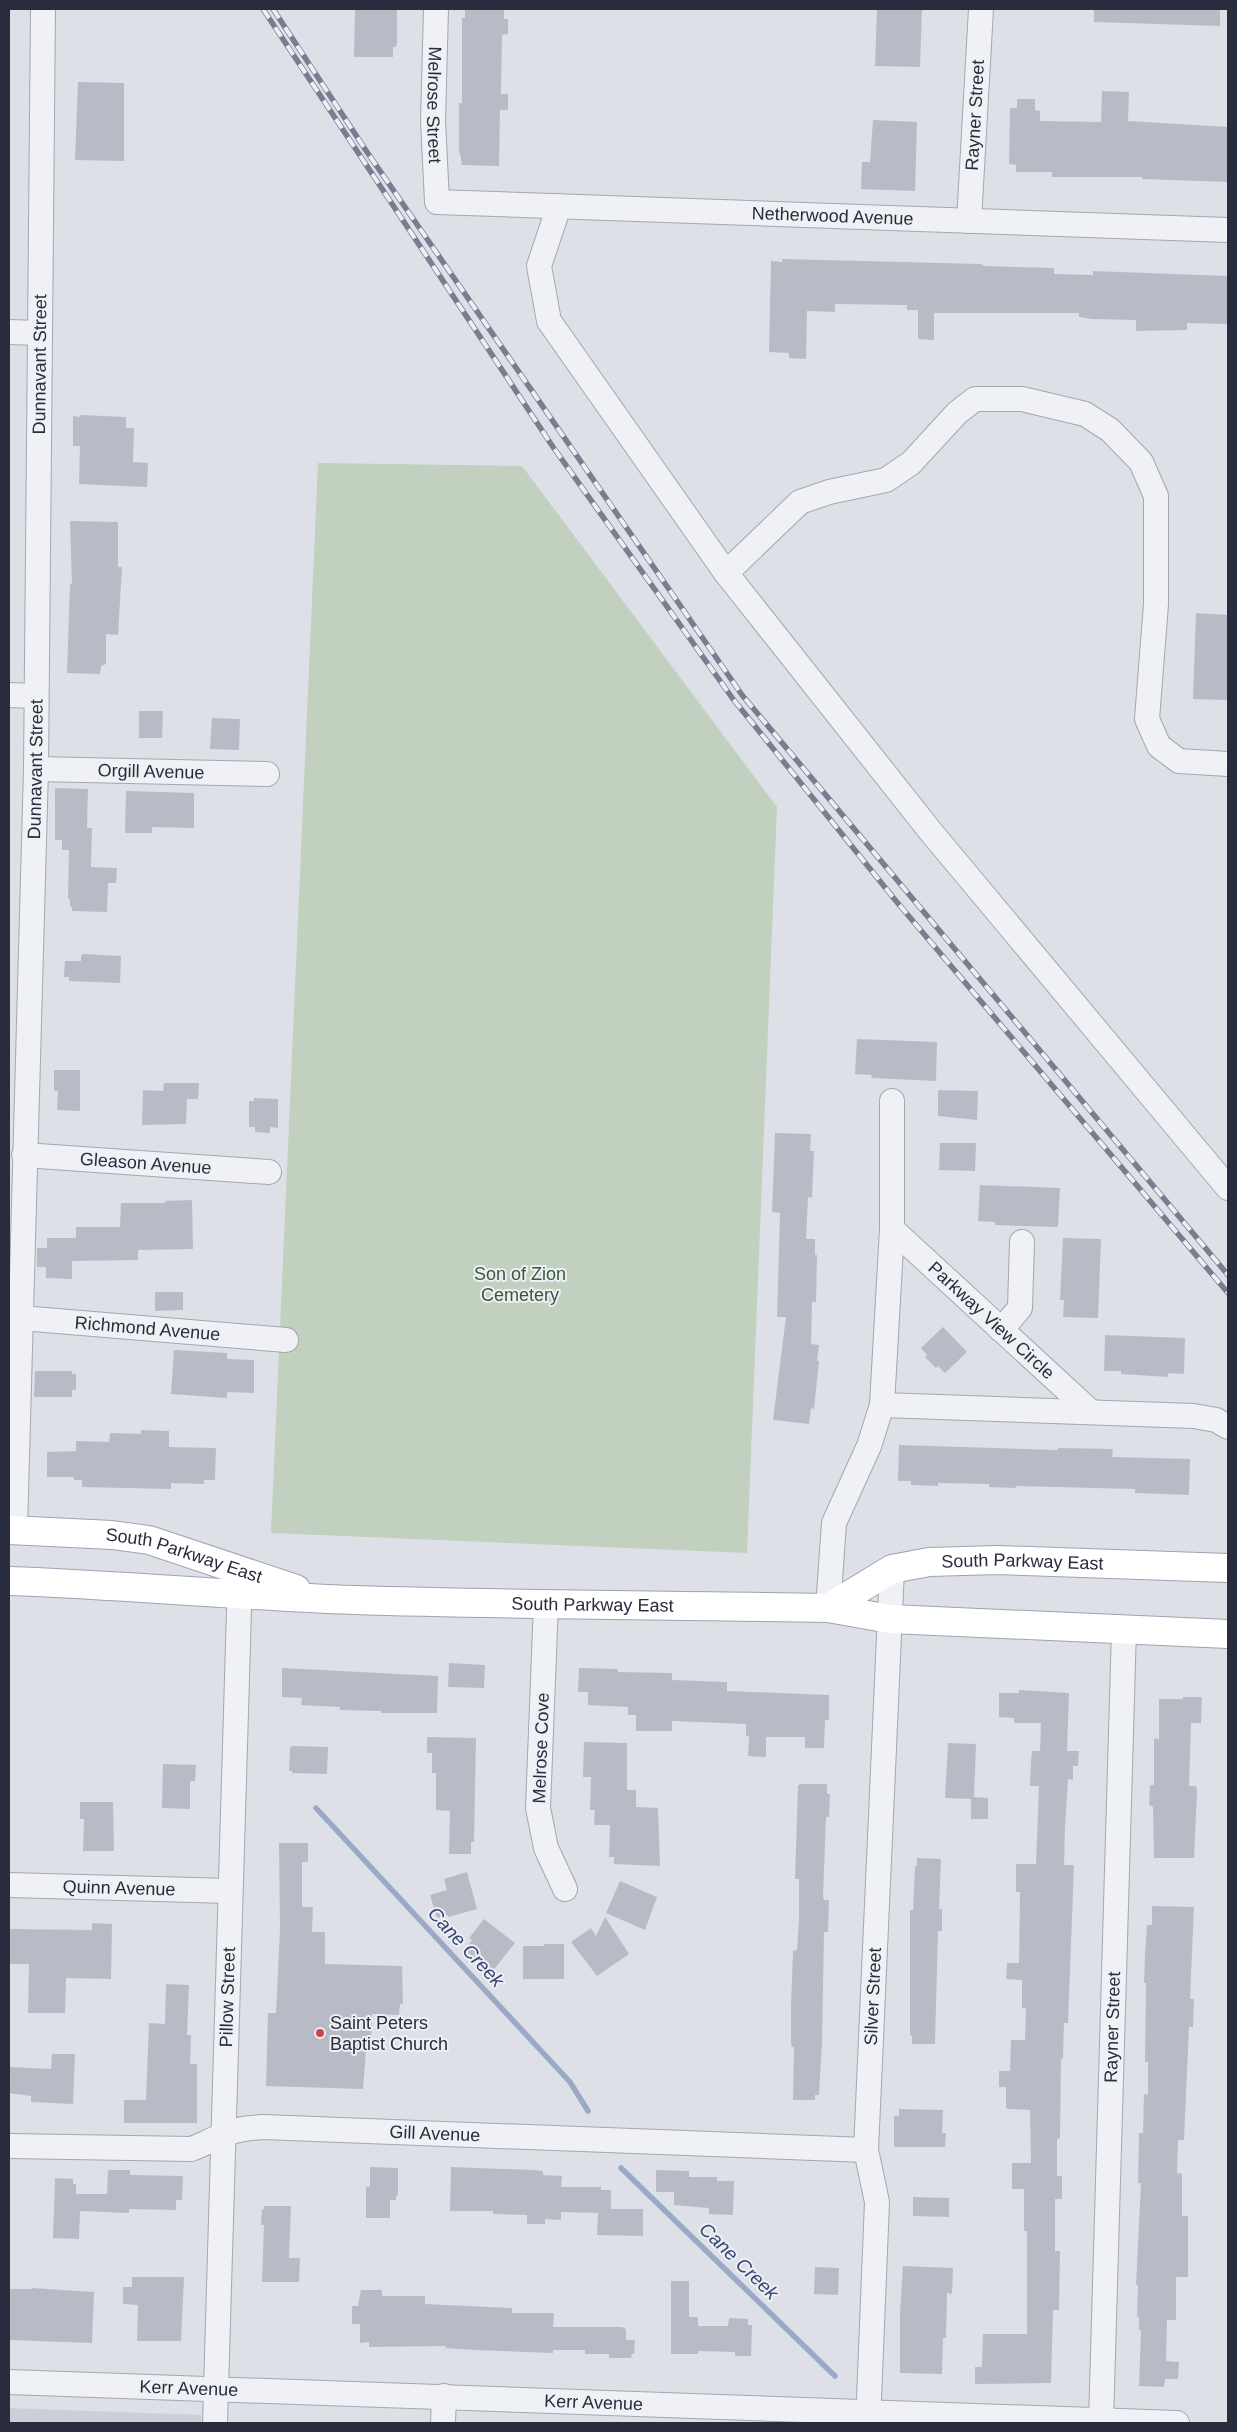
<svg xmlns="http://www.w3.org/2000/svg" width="1237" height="2432" font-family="Helvetica,sans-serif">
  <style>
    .built { fill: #cccfd9 }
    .green { fill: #c1d0bf }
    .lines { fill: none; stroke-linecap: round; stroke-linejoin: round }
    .stream { stroke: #9aa9c6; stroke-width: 5.5 }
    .building { fill: #b8bbc6 }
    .minor-casing { stroke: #a4a6b1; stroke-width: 26 }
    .major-casing { stroke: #9ea3b2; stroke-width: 30 }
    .minor { stroke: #f0f1f5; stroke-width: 24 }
    .major { stroke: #fff; stroke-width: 28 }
    .rail-casing { stroke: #787d90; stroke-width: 5.5 }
    .rail { stroke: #edeff5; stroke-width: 4; stroke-dasharray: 11; stroke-linecap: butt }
    .poi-dot { fill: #c84747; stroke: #edeff5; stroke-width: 2 }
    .labels { text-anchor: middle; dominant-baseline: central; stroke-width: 4; stroke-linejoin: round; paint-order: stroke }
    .street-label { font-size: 18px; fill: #282c3d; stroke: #edeff5 }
    .park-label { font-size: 18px; fill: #375836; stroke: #edeff5 }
    .poi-label { font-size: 18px; fill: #282c3d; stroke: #edeff5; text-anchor: start }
    .water-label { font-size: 19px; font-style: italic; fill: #34456f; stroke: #edeff5 }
  </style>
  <rect width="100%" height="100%" fill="#dee0e7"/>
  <polygon class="built" points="9,2408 201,2415 201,2423 9,2423"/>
  <polygon class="green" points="318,463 522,466 777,807 747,1553 271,1533"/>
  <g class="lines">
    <g class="stream">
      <polyline points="316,1808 570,2082 588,2111"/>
      <polyline points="621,2168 835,2376"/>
    </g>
  </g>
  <g class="building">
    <polygon points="355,9 397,10 397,43 396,47 393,47 393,57 354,57"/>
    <polygon points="465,9 504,9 504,19 508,19 508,34 502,35 501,94 508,94 508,110 500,110 499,166 462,165 460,153 459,153 459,103 462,103 462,18 465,18"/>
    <polygon points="877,9 922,9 920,67 875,66"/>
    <polygon points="1094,9 1220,9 1220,26 1094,22"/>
    <polygon points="78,82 124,83 124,161 75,160"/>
    <polygon points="1102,91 1129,92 1128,121 1228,127 1228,182 1142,179 1142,177 1052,177 1052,172 1016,172 1016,165 1009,164 1010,108 1017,108 1017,99 1035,99 1035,110 1040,111 1040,121 1101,122"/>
    <polygon points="873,120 917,122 915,191 861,189 862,162 870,162"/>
    <polygon points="782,259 981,264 984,266 1054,268 1054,274 1093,275 1093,271 1228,276 1228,324 1187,323 1187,330 1136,331 1136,320 1092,319 1079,317 1079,313 934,313 934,340 918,339 918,310 907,310 907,305 835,304 835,312 807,311 806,359 789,358 789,353 769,352 771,261 782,262"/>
    <polygon points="80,415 126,417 126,428 134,428 133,462 148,463 147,487 79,484 80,446 73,446 73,416 80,417"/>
    <polygon points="70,521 118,522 118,567 122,567 118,635 106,634 106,664 101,666 100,674 67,673 70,584 72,584"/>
    <polygon points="1196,613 1228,615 1228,700 1193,699"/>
    <polygon points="139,711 163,711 162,738 139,738"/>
    <polygon points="212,718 240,719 239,750 210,749"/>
    <polygon points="55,788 88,789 87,828 92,828 91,867 117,868 116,883 108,883 107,912 72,911 72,907 70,907 70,899 68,899 69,850 62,850 62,840 55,840"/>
    <polygon points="126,791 194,793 194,828 152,827 152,833 125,833"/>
    <polygon points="83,954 121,956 120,983 69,981 69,977 64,977 65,961 81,961 81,956"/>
    <polygon points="857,1039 937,1042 936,1081 871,1078 872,1075 855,1074"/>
    <polygon points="54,1070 80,1070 80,1111 57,1110 58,1091 54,1091"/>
    <polygon points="164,1083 199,1083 198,1099 187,1099 186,1124 142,1125 143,1090 163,1091"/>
    <polygon points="938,1090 978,1091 977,1120 938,1116"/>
    <polygon points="254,1098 278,1099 278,1128 270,1127 270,1133 255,1132 255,1127 249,1127 249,1101 254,1101"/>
    <polygon points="775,1133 811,1134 810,1151 814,1151 812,1198 808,1197 806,1239 815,1239 815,1255 817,1255 816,1302 812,1302 811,1344 819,1345 817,1361 819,1361 814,1409 811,1408 809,1424 773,1420 786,1317 777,1317 780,1213 772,1212"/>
    <polygon points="940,1143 976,1143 975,1171 939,1170"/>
    <polygon points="980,1185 1060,1188 1058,1227 995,1225 995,1222 978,1221"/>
    <polygon points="192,1200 193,1249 138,1250 138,1260 72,1261 72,1279 46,1278 46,1267 37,1267 37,1248 47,1248 47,1238 76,1238 76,1227 120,1227 121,1203 165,1203 165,1201"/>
    <polygon points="1063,1238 1101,1239 1098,1318 1063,1317 1064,1300 1060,1300"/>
    <polygon points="155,1292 183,1292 183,1310 155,1311"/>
    <polygon points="943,1327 967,1352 945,1373 938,1366 936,1368 925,1357 927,1355 921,1348"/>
    <polygon points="1105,1335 1185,1338 1184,1374 1168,1373 1168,1377 1121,1374 1121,1371 1104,1371"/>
    <polygon points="174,1350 227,1353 227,1359 254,1360 254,1393 227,1392 227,1398 171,1394"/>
    <polygon points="35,1371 72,1371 72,1374 76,1374 76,1390 72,1390 72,1397 34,1397"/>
    <polygon points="141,1430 169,1431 169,1447 216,1448 215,1480 204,1480 204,1484 171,1483 171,1489 82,1487 82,1480 74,1480 74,1477 47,1477 47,1452 76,1451 76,1441 109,1442 110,1433 141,1434"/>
    <polygon points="899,1445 1058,1450 1058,1448 1113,1449 1112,1457 1190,1459 1189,1495 1135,1493 1135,1489 1016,1486 1016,1488 989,1487 989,1484 938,1483 938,1486 911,1485 911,1481 898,1481"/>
    <polygon points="449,1663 485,1665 484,1688 448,1687"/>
    <polygon points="282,1668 438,1676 437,1713 381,1713 381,1711 340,1710 340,1707 301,1705 302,1698 282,1697"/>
    <polygon points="579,1668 618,1669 618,1672 672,1673 672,1680 727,1682 727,1691 829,1695 829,1720 825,1720 824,1748 805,1748 805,1737 766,1737 766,1757 748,1756 749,1736 746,1736 746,1724 672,1721 672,1731 636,1731 636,1715 628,1715 628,1707 588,1705 588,1692 578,1692"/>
    <polygon points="1019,1690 1069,1693 1067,1751 1079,1751 1078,1766 1073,1766 1073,1780 1068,1779 1065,1828 1064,1865 1074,1865 1068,2023 1064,2023 1063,2059 1061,2059 1060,2138 1057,2140 1057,2176 1062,2176 1062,2199 1055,2199 1055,2251 1060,2251 1059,2310 1053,2310 1051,2383 975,2384 975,2367 982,2367 983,2334 1027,2334 1027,2231 1024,2231 1024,2189 1012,2189 1012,2163 1031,2163 1030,2110 1008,2109 1006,2108 1006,2087 999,2087 999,2071 1010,2071 1011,2040 1025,2040 1026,2008 1022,2008 1022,1980 1006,1979 1007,1963 1019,1963 1020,1892 1016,1892 1016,1864 1036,1864 1039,1786 1030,1786 1031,1762 1032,1751 1040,1751 1041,1723 1014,1723 1014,1718 999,1717 999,1693 1019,1693"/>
    <polygon points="1183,1697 1202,1697 1201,1723 1191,1723 1189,1786 1196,1786 1197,1792 1194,1858 1154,1858 1153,1807 1149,1805 1150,1785 1154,1785 1154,1738 1159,1739 1159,1699 1183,1699"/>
    <polygon points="427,1737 476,1738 474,1842 471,1842 471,1854 449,1854 450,1811 436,1810 436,1773 432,1773 432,1753 427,1753"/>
    <polygon points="584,1742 627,1743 627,1790 636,1790 636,1807 658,1808 660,1866 614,1864 614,1857 609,1857 610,1825 594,1825 595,1810 590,1810 591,1777 583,1777"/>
    <polygon points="948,1743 976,1744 974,1797 988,1798 988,1819 971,1819 971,1799 945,1798"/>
    <polygon points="293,1746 328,1747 327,1774 292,1773 292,1771 289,1771 290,1748"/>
    <polygon points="163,1764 196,1765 195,1781 190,1781 190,1809 162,1808"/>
    <polygon points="801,1784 827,1784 827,1794 830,1794 829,1817 826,1817 823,1897 824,1900 829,1900 828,1932 824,1932 822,2043 819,2095 815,2095 815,2100 793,2100 794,2047 792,2047 791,2043 791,2006 793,1951 797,1950 799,1920 799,1879 795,1879 798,1785"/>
    <polygon points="80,1802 113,1802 114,1851 83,1851 84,1819 80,1819"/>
    <polygon points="279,1843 308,1843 308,1862 302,1862 302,1907 313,1907 312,1932 325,1932 325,1964 402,1966 403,2004 400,2004 399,2015 372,2014 371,2050 366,2050 363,2089 266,2086 268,2013 276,2013 280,1929"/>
    <polygon points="917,1858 941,1859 939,1909 942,1909 942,1931 938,1931 935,2044 912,2044 912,2036 910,2035 910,1910 913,1910 915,1866 917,1866"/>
    <polygon points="467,1872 477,1909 448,1917 448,1915 437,1918 430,1895 447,1890 444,1879"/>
    <polygon points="620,1881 657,1897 645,1930 606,1913"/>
    <polygon points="1152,1906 1194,1907 1190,1999 1194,1999 1193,2027 1189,2027 1184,2140 1178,2140 1177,2173 1182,2174 1182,2216 1188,2216 1188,2277 1176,2277 1176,2320 1167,2320 1166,2361 1179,2362 1178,2379 1165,2379 1164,2387 1139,2386 1141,2330 1139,2330 1139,2317 1137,2317 1138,2285 1136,2285 1141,2183 1138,2183 1139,2133 1143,2133 1144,2094 1148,2095 1148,2062 1145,2062 1146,1983 1144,1983 1145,1954 1147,1925 1152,1925"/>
    <polygon points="605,1917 629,1954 597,1976 571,1942 591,1928 596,1936"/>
    <polygon points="484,1919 515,1943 492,1972 465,1950 472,1940 469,1938"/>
    <polygon points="92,1923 112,1924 111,1979 66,1978 65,2013 28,2013 29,1964 9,1964 9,1929 92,1930"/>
    <polygon points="544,1944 564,1944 564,1979 523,1979 523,1946 544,1946"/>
    <polygon points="166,1984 189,1985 187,2035 191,2035 190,2064 197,2064 197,2123 124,2123 124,2100 146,2100 149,2023 165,2024"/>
    <polygon points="52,2054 75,2054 73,2104 31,2102 31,2096 9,2093 9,2067 51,2069"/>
    <polygon points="899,2109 943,2110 942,2133 946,2133 945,2147 894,2147 894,2116 899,2116"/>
    <polygon points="370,2167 398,2168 398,2196 396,2195 396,2200 390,2200 390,2218 366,2218 366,2187 370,2187"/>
    <polygon points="451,2167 534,2170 543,2171 543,2175 562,2176 561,2187 601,2187 601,2190 611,2190 611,2209 643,2209 643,2236 597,2235 598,2213 561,2212 561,2220 545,2219 545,2224 527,2224 527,2215 493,2214 493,2211 450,2211"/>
    <polygon points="108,2170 130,2170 130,2175 183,2176 182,2200 176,2200 176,2210 129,2209 129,2213 80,2211 79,2239 53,2238 55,2178 73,2179 73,2184 76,2184 76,2194 107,2194"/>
    <polygon points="656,2170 689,2171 689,2177 717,2177 717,2181 734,2181 733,2215 709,2214 709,2208 674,2205 674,2192 656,2192"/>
    <polygon points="913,2197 949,2198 949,2217 913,2216"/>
    <polygon points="264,2206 291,2206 289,2258 300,2258 299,2282 262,2282 264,2225 261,2225 262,2209 264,2209"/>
    <polygon points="903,2266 953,2268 952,2294 947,2293 946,2338 943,2338 942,2374 900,2373 900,2313"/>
    <polygon points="815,2267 839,2268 838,2295 814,2294"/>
    <polygon points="132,2277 184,2277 181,2341 137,2341 138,2305 123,2304 123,2287 132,2287"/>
    <polygon points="671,2281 689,2281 689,2317 698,2317 698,2326 728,2326 729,2318 748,2319 748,2325 752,2325 751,2356 735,2356 735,2352 698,2351 698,2354 671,2354"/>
    <polygon points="32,2288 94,2292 92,2343 9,2340 9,2289 32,2289"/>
    <polygon points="361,2290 382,2290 382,2296 425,2296 425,2304 512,2308 512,2313 554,2313 553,2327 622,2327 626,2329 626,2340 635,2340 634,2354 632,2354 631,2358 609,2358 609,2354 585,2354 585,2350 553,2350 553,2353 476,2350 445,2348 446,2346 369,2347 369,2342 360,2343 360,2324 352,2324 352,2306 358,2306"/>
  </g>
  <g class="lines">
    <g class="minor-casing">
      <g id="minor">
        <path id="s1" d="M436,9L433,121L437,202L1228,230"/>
        <polyline points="559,206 539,266 549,321 726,573 931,832 1228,1188"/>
        <path id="s2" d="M969,221L981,9"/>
        <polyline points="9,332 38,333"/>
        <polyline points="726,573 800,502 829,492 886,480 911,463 957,413 975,399 1022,399 1085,414 1110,430 1141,462 1156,496 1156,604 1147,719 1159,746 1179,761 1228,764"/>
        <polyline points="9,695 36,696"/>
        <path id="s3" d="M36,769L267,774"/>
        <polyline points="892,1101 892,1229 882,1405 1194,1416 1216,1420 1228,1427"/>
        <path id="s4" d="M24,1155L269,1172"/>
        <path id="s5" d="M892,1229L1091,1412"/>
        <path id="s6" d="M9,1317L286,1340"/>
        <polyline points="1001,1330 1020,1308 1022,1242"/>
        <path id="s7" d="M15,1530L36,769L43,9"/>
        <polyline points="546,1603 538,1808 546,1848 565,1889"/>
        <polyline points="828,1608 834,1523 869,1446 882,1405"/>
        <path id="s8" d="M9,1885L230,1891"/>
        <path id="s9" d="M9,2146L191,2149C203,2145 212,2139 224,2135C236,2129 249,2128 263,2127L866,2150"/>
        <path id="s10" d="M9,2382L1177,2423"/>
        <path id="s11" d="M215,2423L240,1576"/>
        <polyline points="443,2423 444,2396"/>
        <path id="s12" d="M868,2423L877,2202L866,2150L892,1569"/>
        <path id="s13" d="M1101,2423L1124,1629"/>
      </g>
    </g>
    <g class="major-casing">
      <g id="major">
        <path id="s14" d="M9,1530L112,1535L149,1540L296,1589"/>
        <path id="s15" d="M9,1581C124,1585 239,1596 354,1600C512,1605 670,1605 828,1608L890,1619L1228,1634"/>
        <path id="s16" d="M828,1608L892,1569L929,1562L998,1560L1228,1568"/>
      </g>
    </g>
    <use href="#minor" class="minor"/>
    <use href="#major" class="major"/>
    <g class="rail-casing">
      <g id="rail">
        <polyline points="263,9 553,447 733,699 896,901 1228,1293"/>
        <polyline points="273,9 367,152 742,695 1228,1275"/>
      </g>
    </g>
    <use href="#rail" class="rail"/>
  </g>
  <circle class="poi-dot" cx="320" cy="2033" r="5"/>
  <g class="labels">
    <g class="street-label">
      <text stroke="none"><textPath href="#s1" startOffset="96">Melrose Street</textPath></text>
      <text stroke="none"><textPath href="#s2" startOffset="106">Rayner Street</textPath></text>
      <text stroke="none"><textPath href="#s1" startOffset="589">Netherwood Avenue</textPath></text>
      <text stroke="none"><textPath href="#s7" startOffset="1166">Dunnavant Street</textPath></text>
      <text stroke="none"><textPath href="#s7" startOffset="761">Dunnavant Street</textPath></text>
      <text stroke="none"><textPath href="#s3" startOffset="115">Orgill Avenue</textPath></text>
      <text stroke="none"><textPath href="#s4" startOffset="122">Gleason Avenue</textPath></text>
      <text stroke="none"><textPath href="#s5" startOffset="135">Parkway View Circle</textPath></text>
      <text stroke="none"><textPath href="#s6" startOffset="139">Richmond Avenue</textPath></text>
      <text stroke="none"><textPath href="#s14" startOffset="178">South Parkway East</textPath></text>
      <text stroke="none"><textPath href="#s16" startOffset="206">South Parkway East</textPath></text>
      <text stroke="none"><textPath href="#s15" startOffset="584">South Parkway East</textPath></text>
      <text transform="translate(541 1748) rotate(-88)">Melrose Cove</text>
      <text stroke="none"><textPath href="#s8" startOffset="110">Quinn Avenue</textPath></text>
      <text stroke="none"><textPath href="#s11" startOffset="426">Pillow Street</textPath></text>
      <text stroke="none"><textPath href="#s12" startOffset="428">Silver Street</textPath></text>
      <text stroke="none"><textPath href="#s13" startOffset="396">Rayner Street</textPath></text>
      <text stroke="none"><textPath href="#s9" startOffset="430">Gill Avenue</textPath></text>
      <text stroke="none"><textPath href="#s10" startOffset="180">Kerr Avenue</textPath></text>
      <text stroke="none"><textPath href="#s10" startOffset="585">Kerr Avenue</textPath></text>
    </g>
    <g class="park-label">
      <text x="520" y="1274">Son of Zion<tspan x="520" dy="21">Cemetery</tspan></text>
    </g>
    <g class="poi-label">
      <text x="330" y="2023">Saint Peters<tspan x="330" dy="21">Baptist Church</tspan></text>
    </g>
    <g class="water-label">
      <text transform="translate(466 1947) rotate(47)">Cane Creek</text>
      <text transform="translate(739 2261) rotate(44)">Cane Creek</text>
    </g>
  </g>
  <rect width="1237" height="2432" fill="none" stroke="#282c3d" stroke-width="20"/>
</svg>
